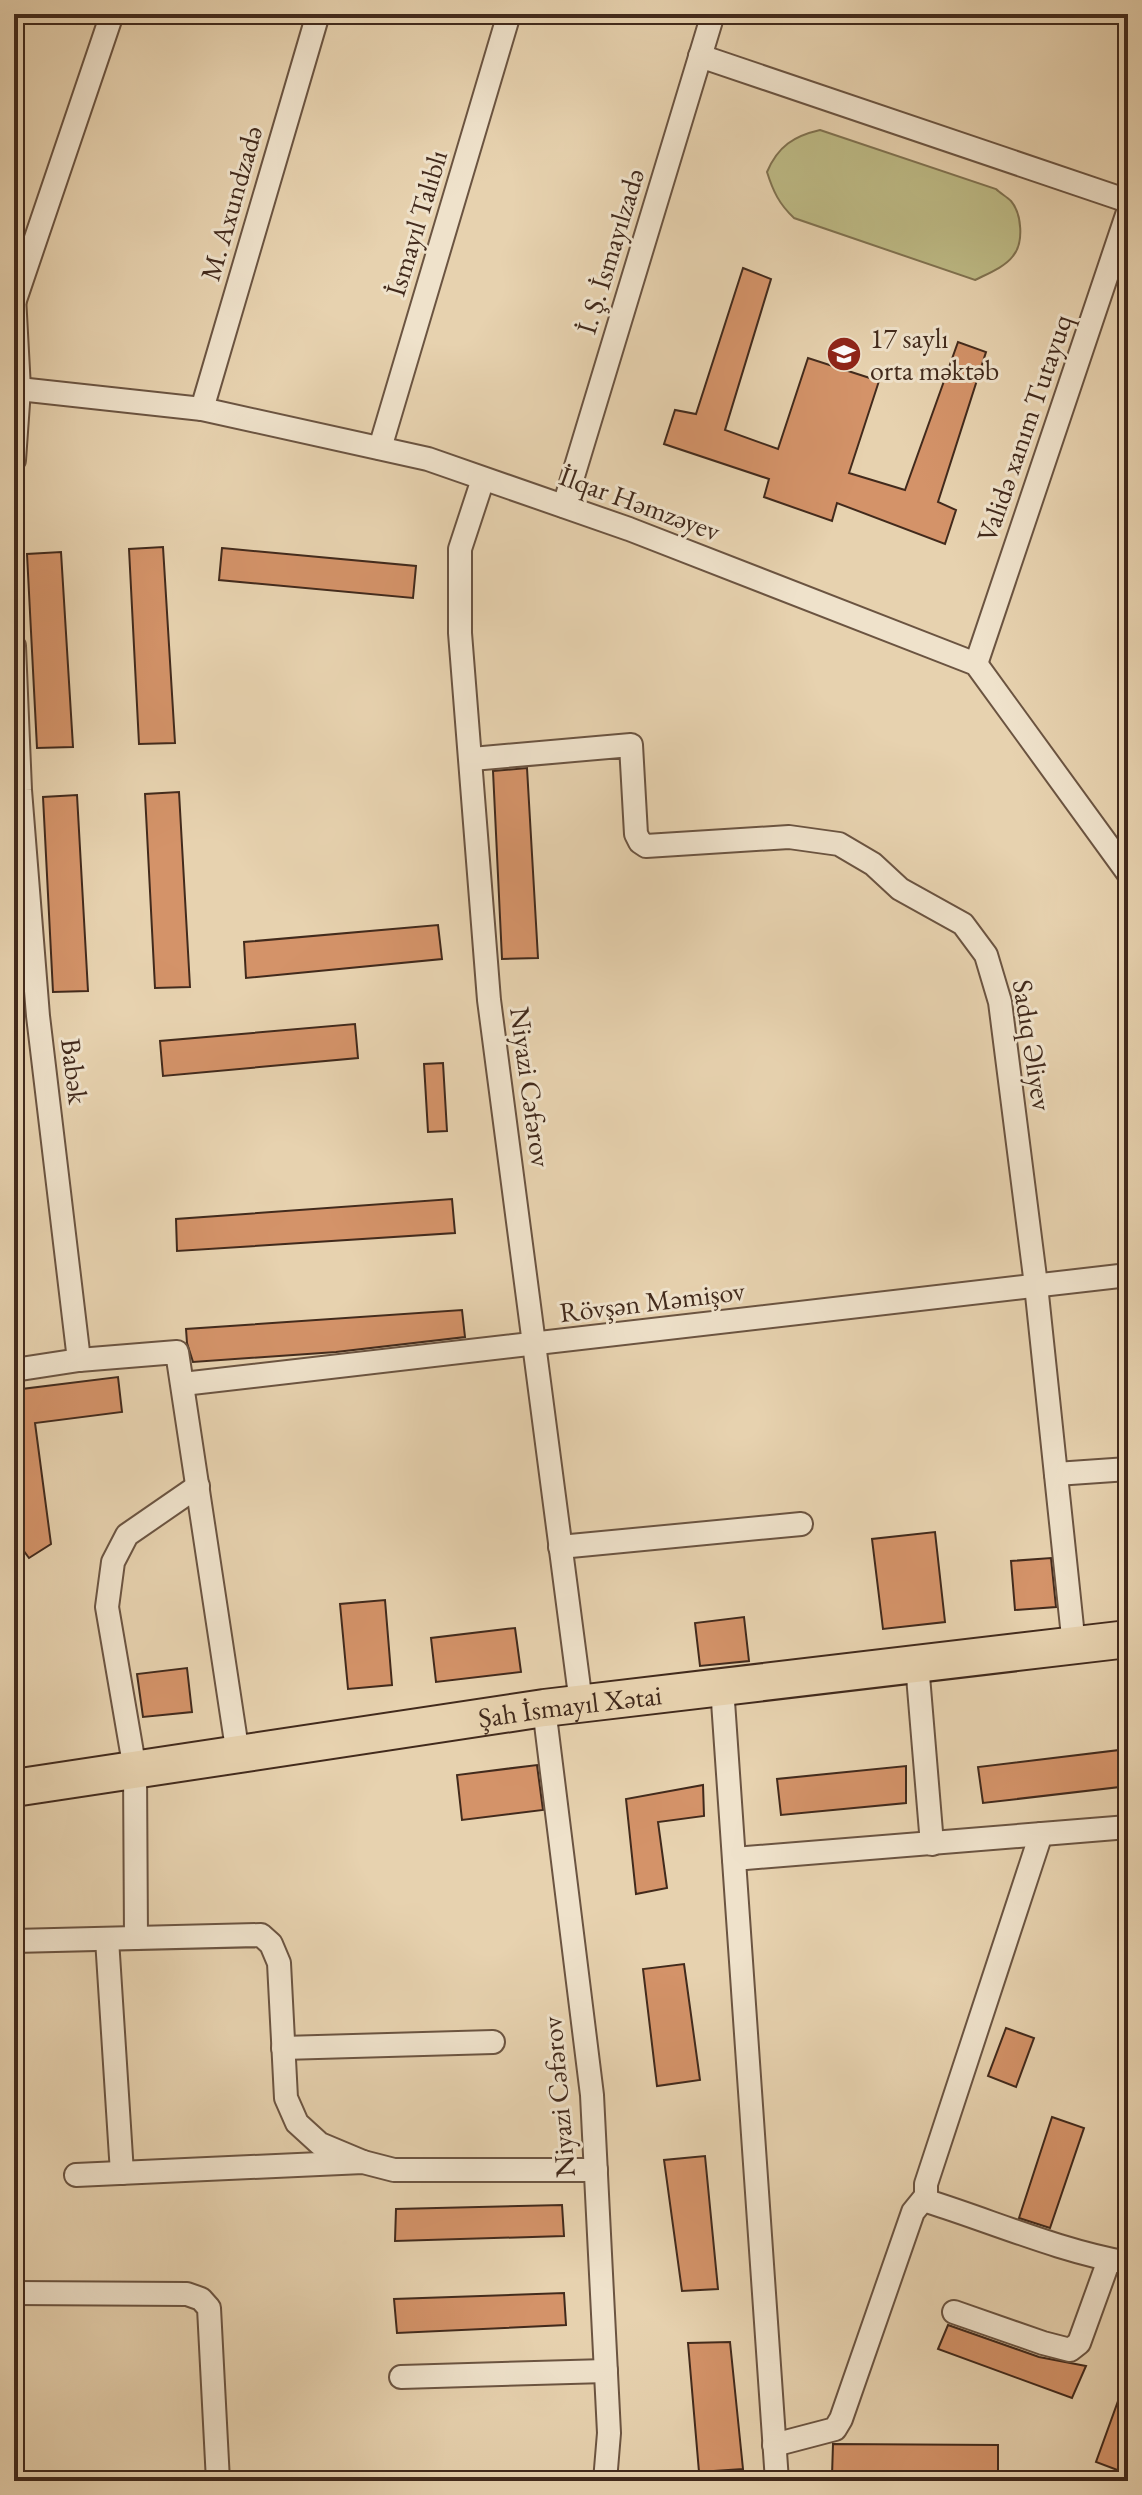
<svg xmlns="http://www.w3.org/2000/svg" width="1142" height="2495" font-family="'EB Garamond',serif">
  <style>
    .grass { fill: #bdba85; stroke: #807250; stroke-width: 2 }
    .building { fill: #d49369; stroke: #422a1c; stroke-width: 2 }
    .lines { fill: none; stroke-linecap: round; stroke-linejoin: round }
    .minor-casing { stroke: #6b5441; stroke-width: 26 }
    .primary-casing { stroke: #422a1c; stroke-width: 40 }
    .minor { stroke: #efe2cb; stroke-width: 22 }
    .primary { stroke: #e7d2af; stroke-width: 36 }
    .labels { text-anchor: middle; dominant-baseline: central; stroke-width: 6; stroke-linejoin: round; paint-order: stroke }
    .street-label { font-size: 28px; fill: #422a1c; stroke: #efe2cb }
    .poi-label { font-size: 28px; fill: #422a1c; stroke: #efe2cb; text-anchor: start }
  </style>
  <rect width="100%" height="100%" fill="#e7d2af"/>
  <filter id="stains"><feTurbulence type="fractalNoise" baseFrequency=".0025" numOctaves="4"/><feColorMatrix values="0 0 0 0 .2 0 0 0 0 .09 0 0 0 0 .02 0 0 0 .5 -.17"/></filter>
  <radialGradient id="worn" r=".72"><stop offset=".6" stop-color="#630" stop-opacity="0"/><stop offset="1" stop-color="#630" stop-opacity=".3"/></radialGradient>
  <path class="grass" d="M820,130L996,189C1000,193 1007,197 1011,201C1022,214 1024,243 1013,256C1005,267 987,274 975,280L794,218C779,204 773,191 767,172C778,146 794,136 820,130Z"/>
  <g class="building">
    <polygon points="743,268 771,279 725,430 778,449 808,358 879,381 849,473 905,490 958,342 986,352 938,502 956,510 945,544 837,503 832,521 764,497 769,479 664,444 675,410 696,414"/>
    <polygon points="163,547 175,743 139,744 129,549"/>
    <polygon points="222,548 416,566 413,598 219,580"/>
    <polygon points="61,552 73,747 37,748 27,554"/>
    <polygon points="527,768 538,958 502,959 493,771"/>
    <polygon points="179,792 190,987 155,988 145,794"/>
    <polygon points="77,795 88,991 53,992 43,797"/>
    <polygon points="438,925 442,959 246,978 244,942"/>
    <polygon points="355,1024 358,1058 163,1076 160,1041"/>
    <polygon points="443,1063 447,1131 428,1132 424,1064"/>
    <polygon points="452,1199 455,1233 177,1251 176,1219"/>
    <polygon points="462,1310 465,1337 336,1352 193,1362 187,1343 186,1329"/>
    <polygon points="118,1377 122,1412 35,1423 51,1544 29,1558 18,1543 14,1511 14,1390"/>
    <polygon points="935,1532 945,1622 883,1629 872,1539"/>
    <polygon points="1051,1558 1056,1607 1015,1610 1011,1561"/>
    <polygon points="385,1600 392,1685 348,1689 340,1604"/>
    <polygon points="744,1617 749,1661 700,1666 695,1623"/>
    <polygon points="515,1628 521,1672 436,1682 431,1638"/>
    <polygon points="187,1668 192,1712 143,1717 137,1674"/>
    <polygon points="1128,1749 1128,1786 983,1803 978,1767"/>
    <polygon points="537,1765 543,1810 462,1820 457,1775"/>
    <polygon points="906,1766 906,1803 781,1815 777,1779"/>
    <polygon points="703,1785 704,1816 658,1822 667,1888 636,1894 626,1799"/>
    <polygon points="684,1964 700,2080 657,2086 643,1969"/>
    <polygon points="1006,2028 1034,2038 1016,2087 988,2076"/>
    <polygon points="1052,2117 1084,2128 1050,2228 1019,2218"/>
    <polygon points="705,2156 718,2289 682,2291 664,2160"/>
    <polygon points="562,2205 564,2236 395,2241 396,2209"/>
    <polygon points="564,2293 566,2325 397,2333 394,2299"/>
    <polygon points="948,2325 1039,2357 1086,2366 1072,2398 938,2349"/>
    <polygon points="730,2342 743,2469 699,2472 688,2343"/>
    <polygon points="1126,2379 1128,2379 1128,2474 1096,2462"/>
    <polygon points="833,2444 998,2445 998,2475 832,2476"/>
  </g>
  <g class="lines">
    <g class="minor-casing">
      <g id="minor">
        <polyline points="700,56 1128,201"/>
        <polyline points="14,296 19,389 14,460"/>
        <polyline points="15,300 112,14"/>
        <polyline points="19,389 202,409 428,459 629,529 976,664 1128,873"/>
        <polyline points="202,409 318,14"/>
        <polyline points="380,448 509,14"/>
        <polyline points="483,479 460,549 460,633 489,1000 581,1703"/>
        <polyline points="564,506 713,14"/>
        <polyline points="14,646 20,790 38,1016 79,1360"/>
        <polyline points="976,664 1128,212"/>
        <polyline points="472,759 631,745 636,834 640,842 646,846 789,837 839,844 873,864 900,889 963,924 986,955 1000,1002 1036,1285 1074,1646"/>
        <polyline points="14,1370 79,1360 177,1352 238,1755"/>
        <polyline points="183,1384 1128,1275"/>
        <polyline points="1056,1474 1128,1469"/>
        <polyline points="560,1547 801,1524"/>
        <polyline points="917,1664 932,1844"/>
        <polyline points="722,1687 777,2481"/>
        <polyline points="544,1708 592,2095 609,2433 605,2481"/>
        <path d="M1041,1834L926,2184V2196L930,2202C996,2223 1060,2251 1128,2263"/>
        <polyline points="734,1859 1128,1827"/>
        <polyline points="136,1938 135,1770 107,1607 113,1562 127,1535 198,1486"/>
        <polyline points="107,1939 122,2173"/>
        <polyline points="14,1941 261,1935 271,1944 279,1963 286,2098 297,2123 320,2144 363,2162"/>
        <polyline points="283,2048 493,2042"/>
        <polyline points="76,2175 363,2162 394,2170 596,2170"/>
        <polyline points="14,2293 187,2294 201,2299 209,2308 218,2481"/>
        <polyline points="954,2312 1043,2343 1070,2350 1079,2343 1109,2260"/>
        <polyline points="401,2377 606,2371"/>
        <polyline points="774,2445 835,2429 841,2419 913,2212 926,2196"/>
      </g>
    </g>
    <g class="primary-casing">
      <g id="primary">
        <path id="s1" d="M14,1788L544,1708L1128,1639"/>
      </g>
    </g>
    <use href="#minor" class="minor"/>
    <use href="#primary" class="primary"/>
  </g>
  <defs>
    <g id="school-disc" transform="scale(1.8)"><circle r="9.5" fill="#8f2418" stroke="#efe2cb"/><path d="M0-5L7-2L0 1L-7-2ZM-4 1L0 2.5L4 1V4Q0 6-4 4Z" fill="#fff"/></g>
  </defs>
  <g fill-rule="evenodd">
    <use href="#school-disc" x="844" y="354"/>
  </g>
  <g class="labels">
    <g class="street-label">
      <text transform="translate(231 203) rotate(-74)">M. Axundzadə</text>
      <text transform="translate(416 223) rotate(-73)">İsmayıl Talıblı</text>
      <text transform="translate(610 251) rotate(-73)">İ. Ş. İsmayılzadə</text>
      <text transform="translate(1024 428) rotate(-71)">Validə xanım Tutayuq</text>
      <text transform="translate(640 503) rotate(20)">İlqar Həmzəyev</text>
      <text transform="translate(1033 1045) rotate(81)">Sadıq Əliyev</text>
      <text transform="translate(75 1071) rotate(83)">Babək</text>
      <text transform="translate(531 1087) rotate(82)">Niyazi Cəfərov</text>
      <text transform="translate(652 1301) rotate(-7)">Rövşən Məmişov</text>
      <text stroke="none"><textPath href="#s1" startOffset="562">Şah İsmayıl Xətai</textPath></text>
      <text transform="translate(558 2097) rotate(-95)">Niyazi Cəfərov</text>
    </g>
    <g class="poi-label">
      <text x="870" y="338">17 saylı<tspan x="870" dy="32">orta məktəb</tspan></text>
    </g>
  </g>
  <rect width="1142" height="2495" fill="none" stroke="#e7d2af" stroke-width="48"/>
  <rect x="16" y="16" width="1110" height="2463" fill="none" stroke="#422a1c" stroke-width="4"/>
  <rect x="24" y="24" width="1094" height="2447" fill="none" stroke="#422a1c" stroke-width="2"/>
  <rect width="100%" height="100%" filter="url(#stains)"/>
  <rect width="100%" height="100%" fill="url(#worn)"/>
</svg>
